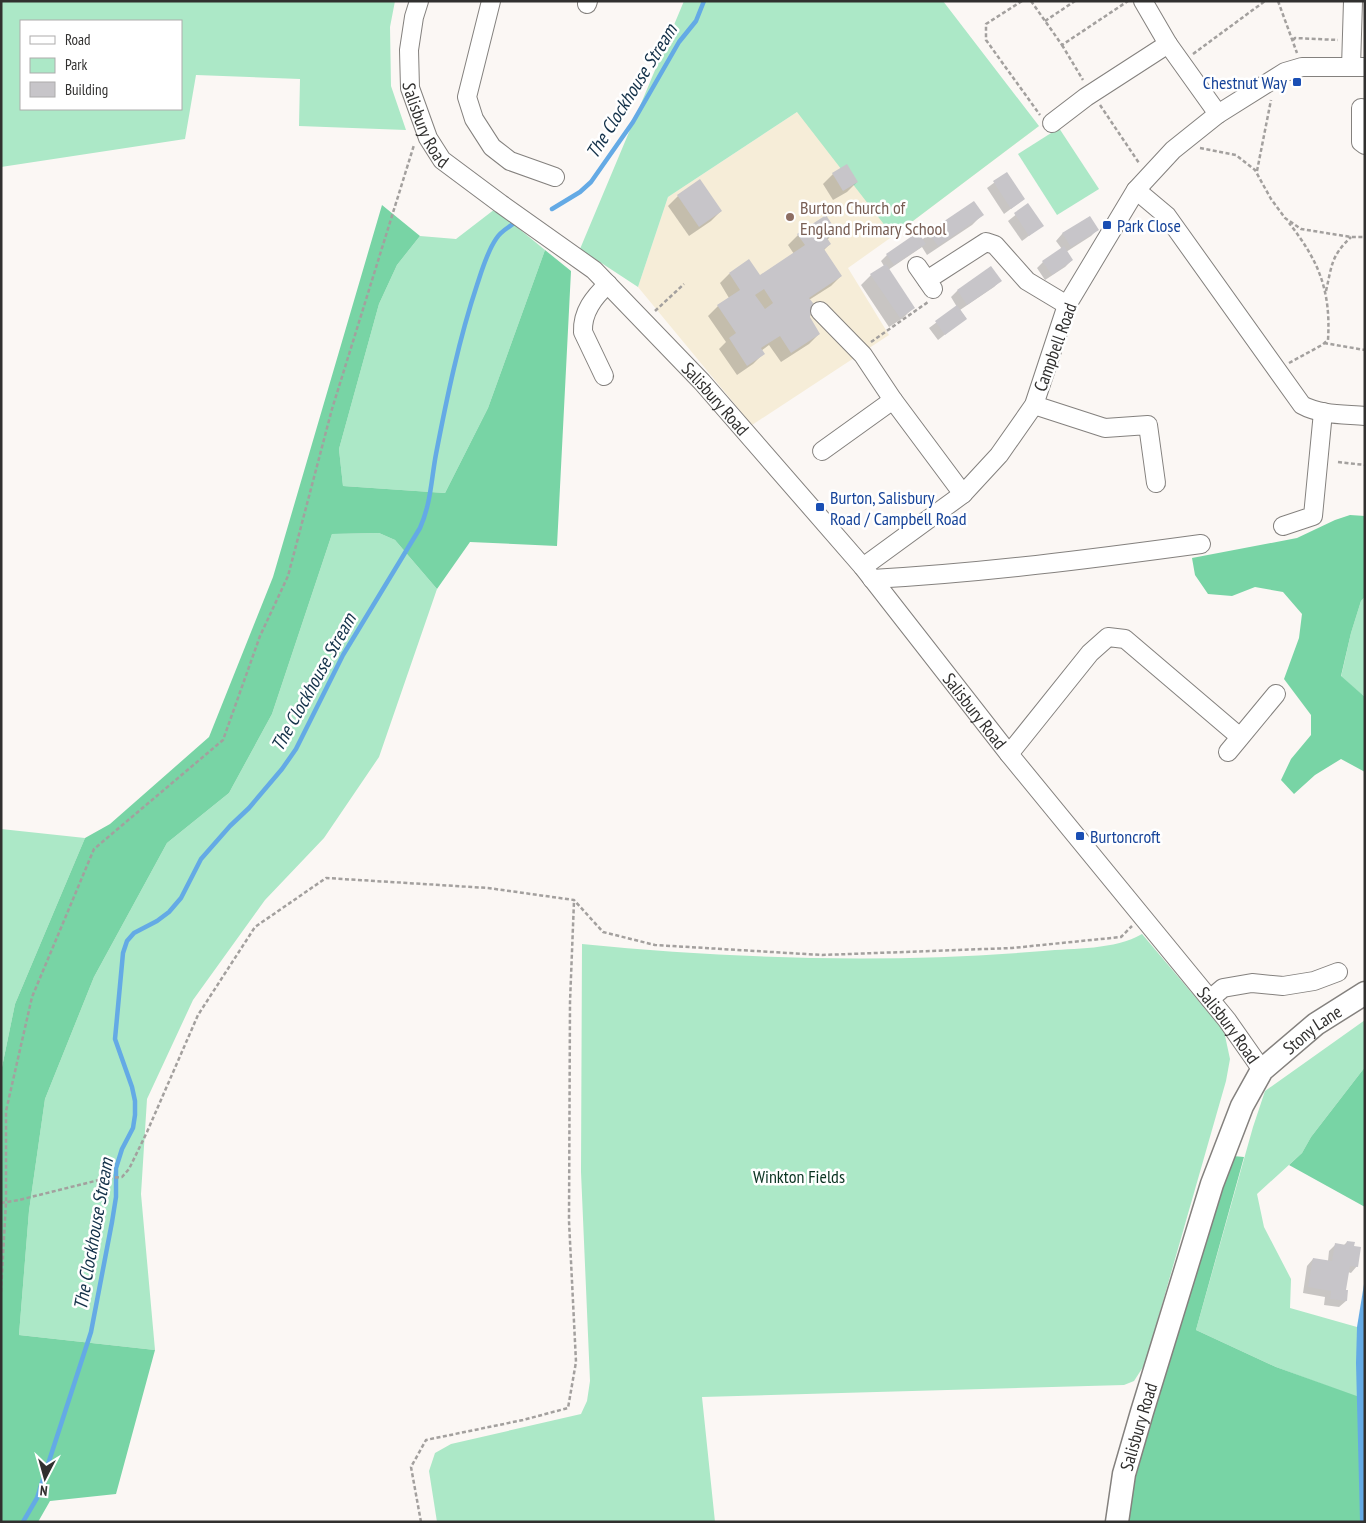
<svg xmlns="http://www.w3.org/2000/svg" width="1366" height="1523" font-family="'PT Sans Narrow',sans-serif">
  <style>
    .education { fill: #f6edd8 }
    .green { fill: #ace8c7; fill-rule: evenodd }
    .forest { fill: #78d4a5 }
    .water { fill: #64aae5 }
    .shadow { fill: #0003 }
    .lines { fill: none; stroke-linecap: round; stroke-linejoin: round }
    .stream { stroke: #64aae5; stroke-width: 4.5 }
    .building { fill: #c7c5c9; fill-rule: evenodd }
    .minor-casing { stroke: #84817e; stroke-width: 20 }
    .major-casing { stroke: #84817e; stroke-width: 25 }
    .path { stroke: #a3a09e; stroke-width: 2.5; stroke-dasharray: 4 2.5; stroke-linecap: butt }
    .minor { stroke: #fff; stroke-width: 18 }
    .major { stroke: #fff; stroke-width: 22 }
    .transit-dot { fill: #1a4fb4; stroke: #fff; stroke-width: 2 }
    .education-dot { fill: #8d6e63; stroke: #fff; stroke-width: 2 }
    .labels { text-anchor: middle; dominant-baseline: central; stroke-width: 5; stroke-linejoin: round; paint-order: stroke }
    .transit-label { font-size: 18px; fill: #164399; stroke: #fff; text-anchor: start }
    .street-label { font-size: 18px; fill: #31302f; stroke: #fff }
    .education-label { font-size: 18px; fill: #785e54; stroke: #fff; text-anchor: start }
    .park-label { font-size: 18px; fill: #0b3422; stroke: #fff }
    .water-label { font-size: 19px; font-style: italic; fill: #133149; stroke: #fff }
  </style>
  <rect width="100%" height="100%" fill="#fbf7f4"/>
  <polygon class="education" points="797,112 1039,126 893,236 848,268 889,335 752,425 638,287 668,197"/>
  <g class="green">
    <path d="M1,1H395L390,27L391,86L406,130L299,126L300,79L196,75L185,139L1,167ZM181,21V109H21V21Z"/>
    <polygon points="684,1 943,1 1039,126 893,236 797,112 668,197 638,287 580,249"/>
    <polygon points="1059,128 1099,189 1057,215 1018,154"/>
    <polygon points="495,209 545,250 488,408 445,493 343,486 339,449 379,304 397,265 420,236 456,239"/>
    <polygon points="379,533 395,540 437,589 379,757 324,838 265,900 193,1000 147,1099 141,1194 155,1350 19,1335 29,1211 45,1099 94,977 167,843 229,793 272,714 332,534"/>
    <polygon points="1365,597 1365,697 1341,677 1351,633 1361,601"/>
    <polygon points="1,829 85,838 15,1004 1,1072"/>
    <path d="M1142,934L1224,1031L1230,1059L1226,1081L1145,1364L1134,1381L1124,1385L702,1397L715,1522H437L429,1471L435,1453L451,1444L581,1414L587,1401L590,1381L581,1172L582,944C735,959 889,964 1043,951C1074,948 1115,950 1142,934Z"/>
    <polygon points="1365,1020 1365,1067 1311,1137 1302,1153 1257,1194 1264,1227 1291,1279 1290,1308 1357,1327 1357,1397 1276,1367 1196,1330 1253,1127 1265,1091"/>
  </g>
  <g class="forest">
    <polygon points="382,205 420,236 397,265 379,304 339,449 343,486 445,493 488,408 545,250 571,271 557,546 470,542 437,589 395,540 379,533 332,534 272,714 229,793 167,843 94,977 45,1099 29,1211 19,1335 155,1350 116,1494 50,1501 38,1522 1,1522 1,1072 15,1004 85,838 110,824 209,737 273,577"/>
    <polygon points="1350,515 1365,516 1365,597 1361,601 1351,633 1341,676 1365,697 1365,772 1341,759 1315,775 1294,794 1281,780 1291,759 1311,735 1311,715 1284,679 1299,638 1302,614 1283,592 1255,587 1232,596 1208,594 1195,575 1192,558 1297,538 1335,520"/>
    <polygon points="1365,1067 1365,1207 1289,1165 1302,1153 1311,1137"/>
    <polygon points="1233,1156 1244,1157 1196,1330 1276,1367 1365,1399 1365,1522 1126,1522 1131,1482 1169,1348"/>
  </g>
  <polygon class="water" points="1365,1278 1365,1522 1360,1522 1356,1363 1357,1327"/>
  <g class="shadow">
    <polygon points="1007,173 1024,199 1004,214 987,188"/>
    <polygon points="833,174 857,182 847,192 833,200 823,184"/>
    <polygon points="678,196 721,211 711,221 689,236 668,206"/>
    <polygon points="1028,205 1042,226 1022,241 1008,221"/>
    <polygon points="982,215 972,225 927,255 922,247 888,270 913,308 903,318 889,327 861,285 871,275 884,266 881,261 887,255 922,240 929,233"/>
    <polygon points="1090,217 1097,230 1091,236 1066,252 1072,260 1065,267 1045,280 1037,268 1043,262 1062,249 1056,241 1062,234"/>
    <polygon points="835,232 827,240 830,244 824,250 841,276 831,286 809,300 809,318 819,334 809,344 781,362 769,345 761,351 763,354 753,364 737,375 719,349 726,342 708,316 718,306 729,298 720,283 729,274 759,277 794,254 788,245 798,235"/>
    <polygon points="991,268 1000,281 994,287 960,310 966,318 938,340 929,328 957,307 951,297 957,291"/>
    <polygon points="1347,1242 1357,1266 1351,1273 1348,1272 1345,1291 1346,1301 1339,1307 1324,1305 1325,1297 1303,1293 1307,1266 1313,1259 1328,1261 1329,1251 1336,1244 1343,1246"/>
  </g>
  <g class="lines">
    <g class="stream">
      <polyline points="552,209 580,192 591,182 633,122 679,42 696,21 704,1"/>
      <path d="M23,1522L37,1498L91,1332L112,1222L116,1197V1168L122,1149L133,1128L135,1115V1101L132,1087L115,1039L123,953L127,941L134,933L157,921L169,912L181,898L201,859L230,826L249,808L282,769L296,749L343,655L420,528C431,503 431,481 436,454C447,397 459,339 477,285C482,270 487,252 496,239C500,232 506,229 513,224"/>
    </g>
  </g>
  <g class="building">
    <polygon points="847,164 858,182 843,191 832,173"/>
    <polygon points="1007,172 1025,199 1011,209 993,181"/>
    <polygon points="700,179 722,211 699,227 677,195"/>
    <polygon points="974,201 984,215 938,246 928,232"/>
    <polygon points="1028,203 1044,226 1029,236 1014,213"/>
    <path d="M826,215L837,232L827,238L831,244L824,249L842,276L809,298L813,303L810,317L820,334L791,353L780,336L761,348L765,354L747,366L729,338L736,333L717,305L740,290L729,273L749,259L760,275L805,245L797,234ZM764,289L773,303L765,309L755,295Z"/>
    <polygon points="1090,216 1099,230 1071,247 1062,233"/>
    <polygon points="918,232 926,244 894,265 886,254"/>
    <polygon points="1064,246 1073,260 1052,275 1042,261"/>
    <polygon points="886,264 915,308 900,318 870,274"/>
    <polygon points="991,266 1002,281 967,305 957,290"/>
    <polygon points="957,305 967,319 945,335 935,321"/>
    <polygon points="1347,1241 1355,1242 1354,1246 1361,1247 1358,1267 1350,1266 1346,1290 1348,1290 1347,1301 1330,1299 1331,1291 1308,1287 1313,1258 1332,1261 1335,1243 1346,1245"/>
  </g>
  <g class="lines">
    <g class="minor-casing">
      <g id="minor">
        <path id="s1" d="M419,1L414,17L409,50L410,88L428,138L442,160L501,204L594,270L702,382L863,567L1009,754L1227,1020L1262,1070"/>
        <polyline points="491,1 467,97 474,119 492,147 510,161 555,177"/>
        <polyline points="1143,1 1168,44 1218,114"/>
        <polyline points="587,4 588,1"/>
        <polyline points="1351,67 1353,1"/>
        <polyline points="1361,108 1361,142 1365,145"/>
        <polyline points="1052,123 1086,97 1168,44"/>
        <path d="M1136,190L1167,216L1302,405C1320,415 1344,414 1365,416"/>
        <polyline points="917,266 933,289"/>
        <polyline points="927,280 986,242 995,245 1027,281 1067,305"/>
        <polyline points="820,311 863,355 893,400 963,494"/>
        <path d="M604,376L583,332C582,312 594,297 608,284"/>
        <polyline points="1034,405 1105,428 1148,425 1156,483"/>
        <polyline points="822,451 893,400"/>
        <polyline points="1283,526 1313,516 1323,412"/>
        <polyline points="863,567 963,494 999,455 1034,405 1067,305 1136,190 1173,150 1218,114 1285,72 1302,67 1365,67"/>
        <path d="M872,579C982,573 1091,559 1201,544"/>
        <polyline points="1228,752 1276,694"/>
        <polyline points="1009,754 1090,653 1108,637 1125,639 1240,737"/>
        <polyline points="1210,999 1223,988 1252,983 1283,986 1314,981 1338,972"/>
      </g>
    </g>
    <g class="major-casing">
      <g id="major">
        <path id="s2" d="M1117,1522L1124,1474L1142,1412L1212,1184L1242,1106L1262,1070L1316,1024L1365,993"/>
      </g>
    </g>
    <g class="path">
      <polyline points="1022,1 986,24 986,40 1040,115"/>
      <polyline points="1031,1 1062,45 1128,1"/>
      <polyline points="1278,1 1297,53"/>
      <polyline points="1045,21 1075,1"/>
      <polyline points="1293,40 1295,38 1338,40"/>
      <polyline points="1062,45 1083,80"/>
      <polyline points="1193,54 1265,1"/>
      <polyline points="1100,105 1139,163"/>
      <polyline points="1200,148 1236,155 1255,170 1271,199 1285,218 1301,229 1351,237 1365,237"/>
      <polyline points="1257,171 1271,100"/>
      <path d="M1326,291C1332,265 1331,256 1351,237"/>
      <polyline points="655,311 684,284"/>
      <polyline points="871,342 928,302"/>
      <polyline points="1324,343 1365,350"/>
      <path d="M1289,363L1322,345L1328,340C1331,291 1319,261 1289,223"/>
      <polyline points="1338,462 1365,465"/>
      <polyline points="1,1203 19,1200 107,1178 122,1177 129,1169 147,1132 198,1015 255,927 326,878 488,888 574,900 603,932 655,945 822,955 1012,948 1121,937 1132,926"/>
      <polyline points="1,1292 6,1202 6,1111 32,997 94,849 223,740 260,636 288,576 332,409 414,145"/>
      <polyline points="421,1522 411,1467 426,1440 523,1420 568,1408 576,1362 569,1221 570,1002 574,901"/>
    </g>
    <use href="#minor" class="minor"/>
    <use href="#major" class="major"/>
  </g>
  <g class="transit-dot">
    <rect x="1292" y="77" width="10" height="10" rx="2.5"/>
    <rect x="1102" y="220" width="10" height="10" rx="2.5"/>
    <rect x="815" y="502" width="10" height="10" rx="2.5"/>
    <rect x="1075" y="831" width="10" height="10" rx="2.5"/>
  </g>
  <circle class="education-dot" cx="790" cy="217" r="5"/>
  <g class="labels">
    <g class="transit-label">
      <text x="1287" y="82" text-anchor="end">Chestnut Way</text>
      <text x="1117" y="225">Park Close</text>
      <text x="830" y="497">Burton, Salisbury<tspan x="830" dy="21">Road / Campbell Road</tspan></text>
      <text x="1090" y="836">Burtoncroft</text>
    </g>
    <g class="street-label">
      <text stroke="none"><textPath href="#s1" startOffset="128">Salisbury Road</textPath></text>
      <text transform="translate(1055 347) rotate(-70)">Campbell Road</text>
      <text stroke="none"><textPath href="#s1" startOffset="532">Salisbury Road</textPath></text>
      <text stroke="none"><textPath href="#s1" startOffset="938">Salisbury Road</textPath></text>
      <text stroke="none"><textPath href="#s1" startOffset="1342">Salisbury Road</textPath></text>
      <text stroke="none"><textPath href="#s2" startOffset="541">Stony Lane</textPath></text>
      <text stroke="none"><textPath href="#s2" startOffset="98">Salisbury Road</textPath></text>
    </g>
    <g class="education-label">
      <text x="800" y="207">Burton Church of<tspan x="800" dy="21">England Primary School</tspan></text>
    </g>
    <g class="park-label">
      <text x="799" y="1176">Winkton Fields</text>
    </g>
    <g class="water-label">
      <text transform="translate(631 91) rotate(-58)">The Clockhouse Stream</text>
      <text transform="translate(313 682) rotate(-61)">The Clockhouse Stream</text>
      <text transform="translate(93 1234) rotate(-80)">The Clockhouse Stream</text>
    </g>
  </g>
  <rect width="1366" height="1523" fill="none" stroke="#31302f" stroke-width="5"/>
  <rect x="20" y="20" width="162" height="90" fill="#ffffff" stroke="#adacac"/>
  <rect x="30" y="36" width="25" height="8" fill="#ffffff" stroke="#adacac"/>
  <text x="65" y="45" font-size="15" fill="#31302f">Road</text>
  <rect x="30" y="58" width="25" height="15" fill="#ace8c7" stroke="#adacac"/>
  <text x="65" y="70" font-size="15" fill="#31302f">Park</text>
  <rect x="30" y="82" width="25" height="15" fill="#c7c5c9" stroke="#adacac"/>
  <text x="65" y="95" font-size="15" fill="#31302f">Building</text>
  <g transform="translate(45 1478) rotate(186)" stroke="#ffffff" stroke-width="4" paint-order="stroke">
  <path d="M0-4L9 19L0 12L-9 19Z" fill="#31302f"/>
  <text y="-8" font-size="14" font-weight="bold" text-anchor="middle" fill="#31302f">N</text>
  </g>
</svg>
